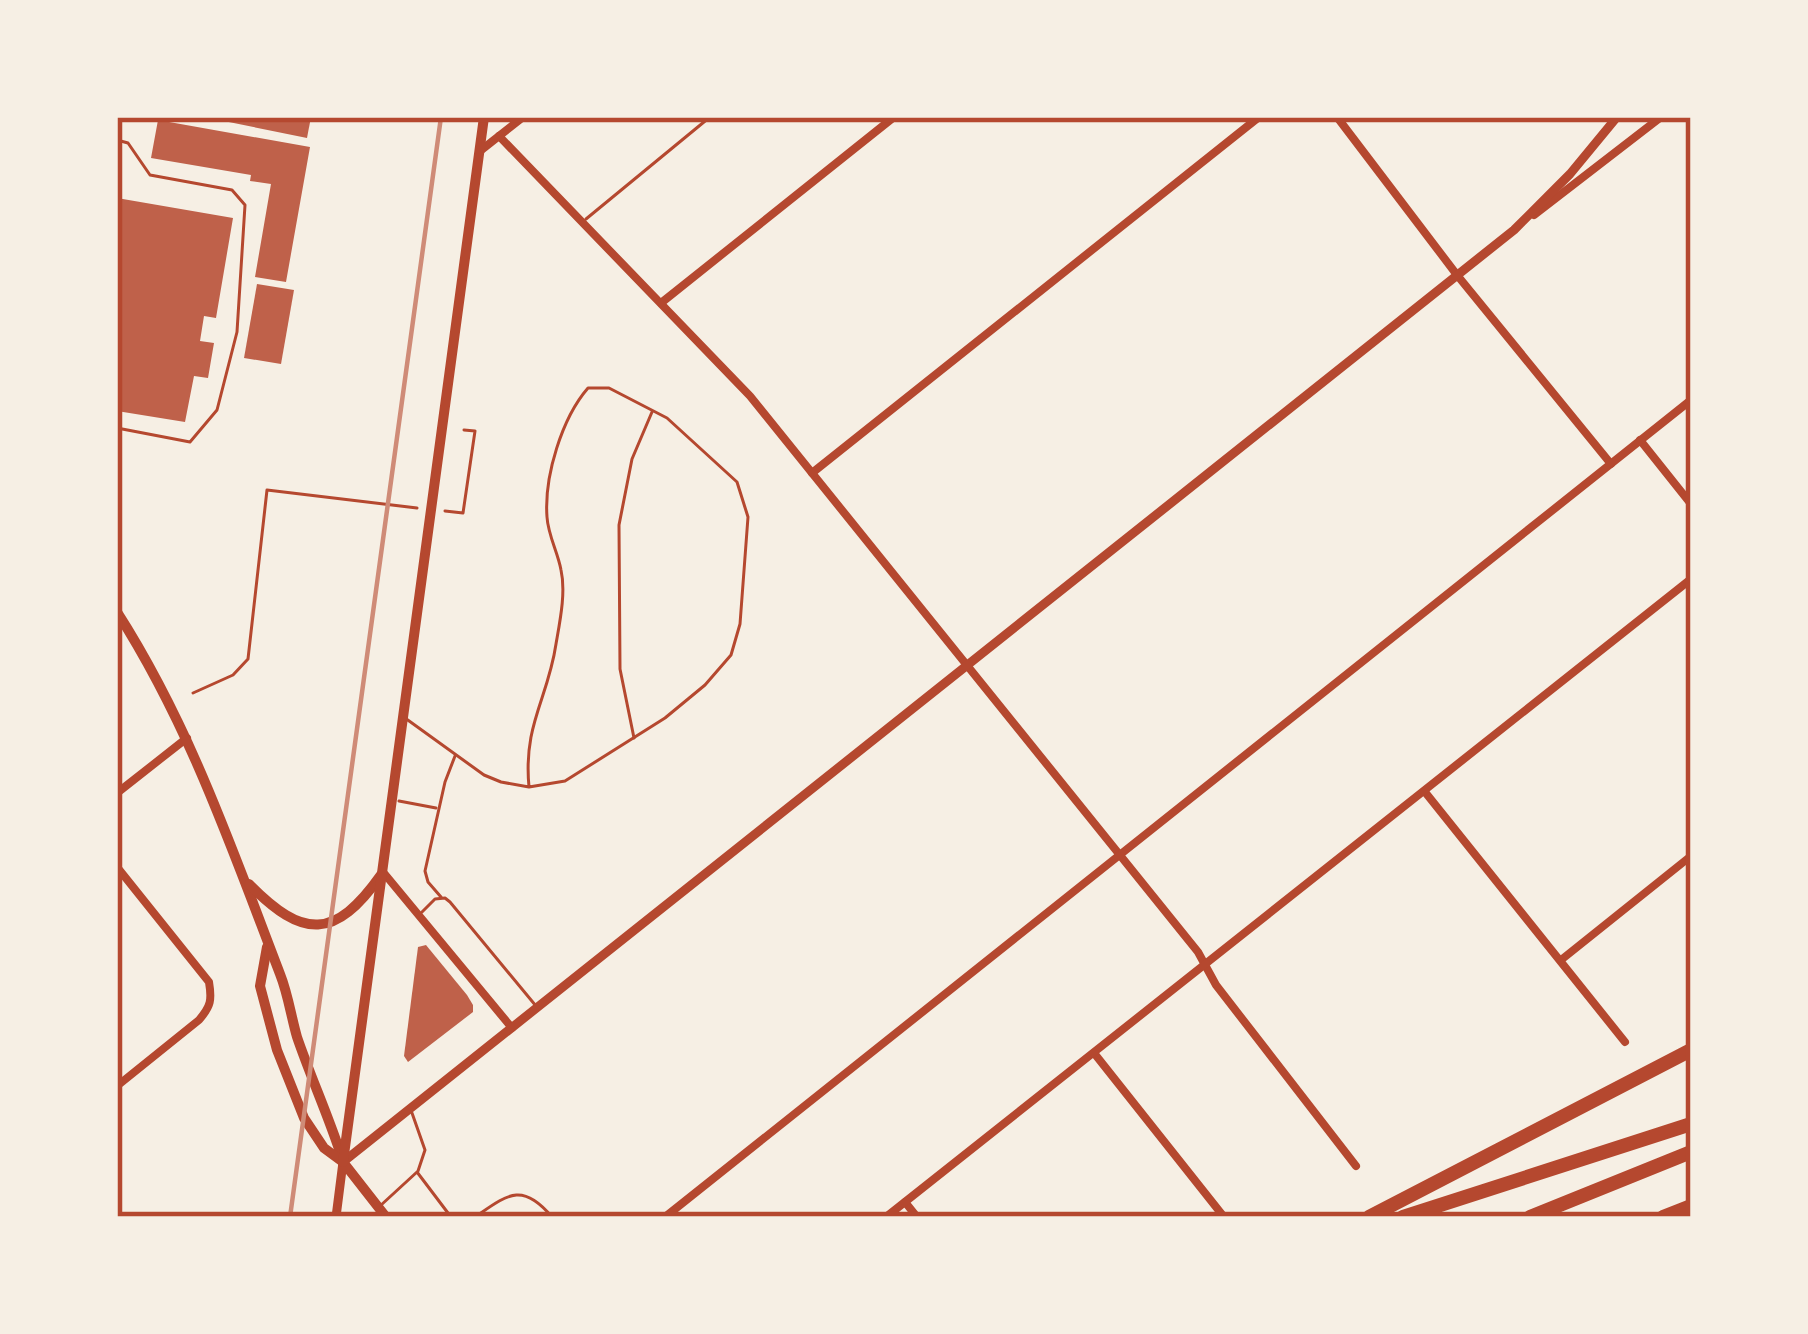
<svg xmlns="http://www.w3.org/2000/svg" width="1808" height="1334" font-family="Arial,sans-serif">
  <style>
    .building { fill: #bf614a }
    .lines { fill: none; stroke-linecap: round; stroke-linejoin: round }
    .path { stroke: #b5482f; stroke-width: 3 }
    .service { stroke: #b5482f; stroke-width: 3 }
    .minor { stroke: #b5482f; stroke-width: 8 }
    .tertiary { stroke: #b5482f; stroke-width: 9 }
    .secondary { stroke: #b5482f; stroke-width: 10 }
    .motorway { stroke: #b5482f; stroke-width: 14 }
    .rail { stroke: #cf8b77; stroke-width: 4.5 }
    .neatline { fill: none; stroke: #b5482f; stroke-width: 4.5 }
  </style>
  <rect width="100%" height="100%" fill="#f6efe4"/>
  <g class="building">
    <polygon points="204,117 311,117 307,138"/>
    <polygon points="158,120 310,147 286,282 255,277 271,184 250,181 251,175 151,158"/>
    <polygon points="117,198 233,218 216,318 204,316 200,341 214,343 208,378 194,376 185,422 117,411"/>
    <polygon points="257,284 294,290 281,364 244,358"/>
    <polygon points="426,945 467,995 473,1005 473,1012 408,1062 404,1056 418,947"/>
  </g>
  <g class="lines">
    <g class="path">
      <polyline points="445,511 463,513 475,431 464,430"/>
      <polyline points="193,693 233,675 248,659 267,490 417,508"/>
    </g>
    <g class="service">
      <polyline points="117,140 128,143 150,175 232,190 245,205 237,332 217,410 190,442 117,428"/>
      <polyline points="586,219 710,117"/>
      <path d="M405,718L484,775L501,782L529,787L565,781L665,718L705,685L731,655L740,624L748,517L737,482L667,418L609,388H588C562,418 544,476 547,517C548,535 558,553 561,570C566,592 560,621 556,644C548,699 523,724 529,787"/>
      <polyline points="634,738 620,669 619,525 632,459 652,412"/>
      <polyline points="399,801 436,808"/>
      <polyline points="441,897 428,882 425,871 445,782 455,756"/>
      <polyline points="422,912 435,899 445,898 450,902 536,1006"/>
      <polyline points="412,1113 425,1150 418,1171"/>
      <polyline points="380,1206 417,1172 451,1217"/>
      <path d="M475,1217C507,1195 522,1181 552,1217"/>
    </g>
    <g class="minor">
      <polyline points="1337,117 1457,275 1611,464"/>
      <polyline points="499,136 750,396 1198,952 1216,985 1356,1166"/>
      <polyline points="480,151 523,117"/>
      <polyline points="1534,215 1661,117"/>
      <polyline points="661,303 894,117"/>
      <polyline points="1640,440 1691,504"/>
      <polyline points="812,473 1259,117"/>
      <polyline points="1425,792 1625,1042"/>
      <polyline points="117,793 187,738"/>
      <path d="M117,867L209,982C212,1000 211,1006 199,1020L117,1086"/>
      <polyline points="383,872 512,1028"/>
      <polyline points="1561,960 1691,856"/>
      <polyline points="1094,1053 1224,1217"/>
      <polyline points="905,1202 917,1217"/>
      <polyline points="665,1217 1691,400"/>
      <polyline points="886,1217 1691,579"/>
    </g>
    <polyline class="tertiary" points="336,1217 343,1162 1514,230 1570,174 1617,117"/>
    <g class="secondary">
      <path d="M117,612C190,726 232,849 280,974C288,994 291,1016 297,1037C311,1078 329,1117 342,1158"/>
      <path d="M249,884C303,939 335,940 381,875"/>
      <polyline points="267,947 260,986 277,1050 304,1118 324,1148 343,1162 386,1217"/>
      <polyline points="343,1162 484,117"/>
    </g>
    <g class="motorway">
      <polyline points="1369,1217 1691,1050"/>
      <polyline points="1403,1217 1691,1124"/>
      <polyline points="1530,1217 1691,1152"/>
      <polyline points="1663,1217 1691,1206"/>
    </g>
    <polyline class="rail" points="290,1217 441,117"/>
  </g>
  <rect width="1808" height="1334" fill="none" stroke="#f6efe4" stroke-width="240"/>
  <rect x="120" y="120" width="1568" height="1094" class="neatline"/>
</svg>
